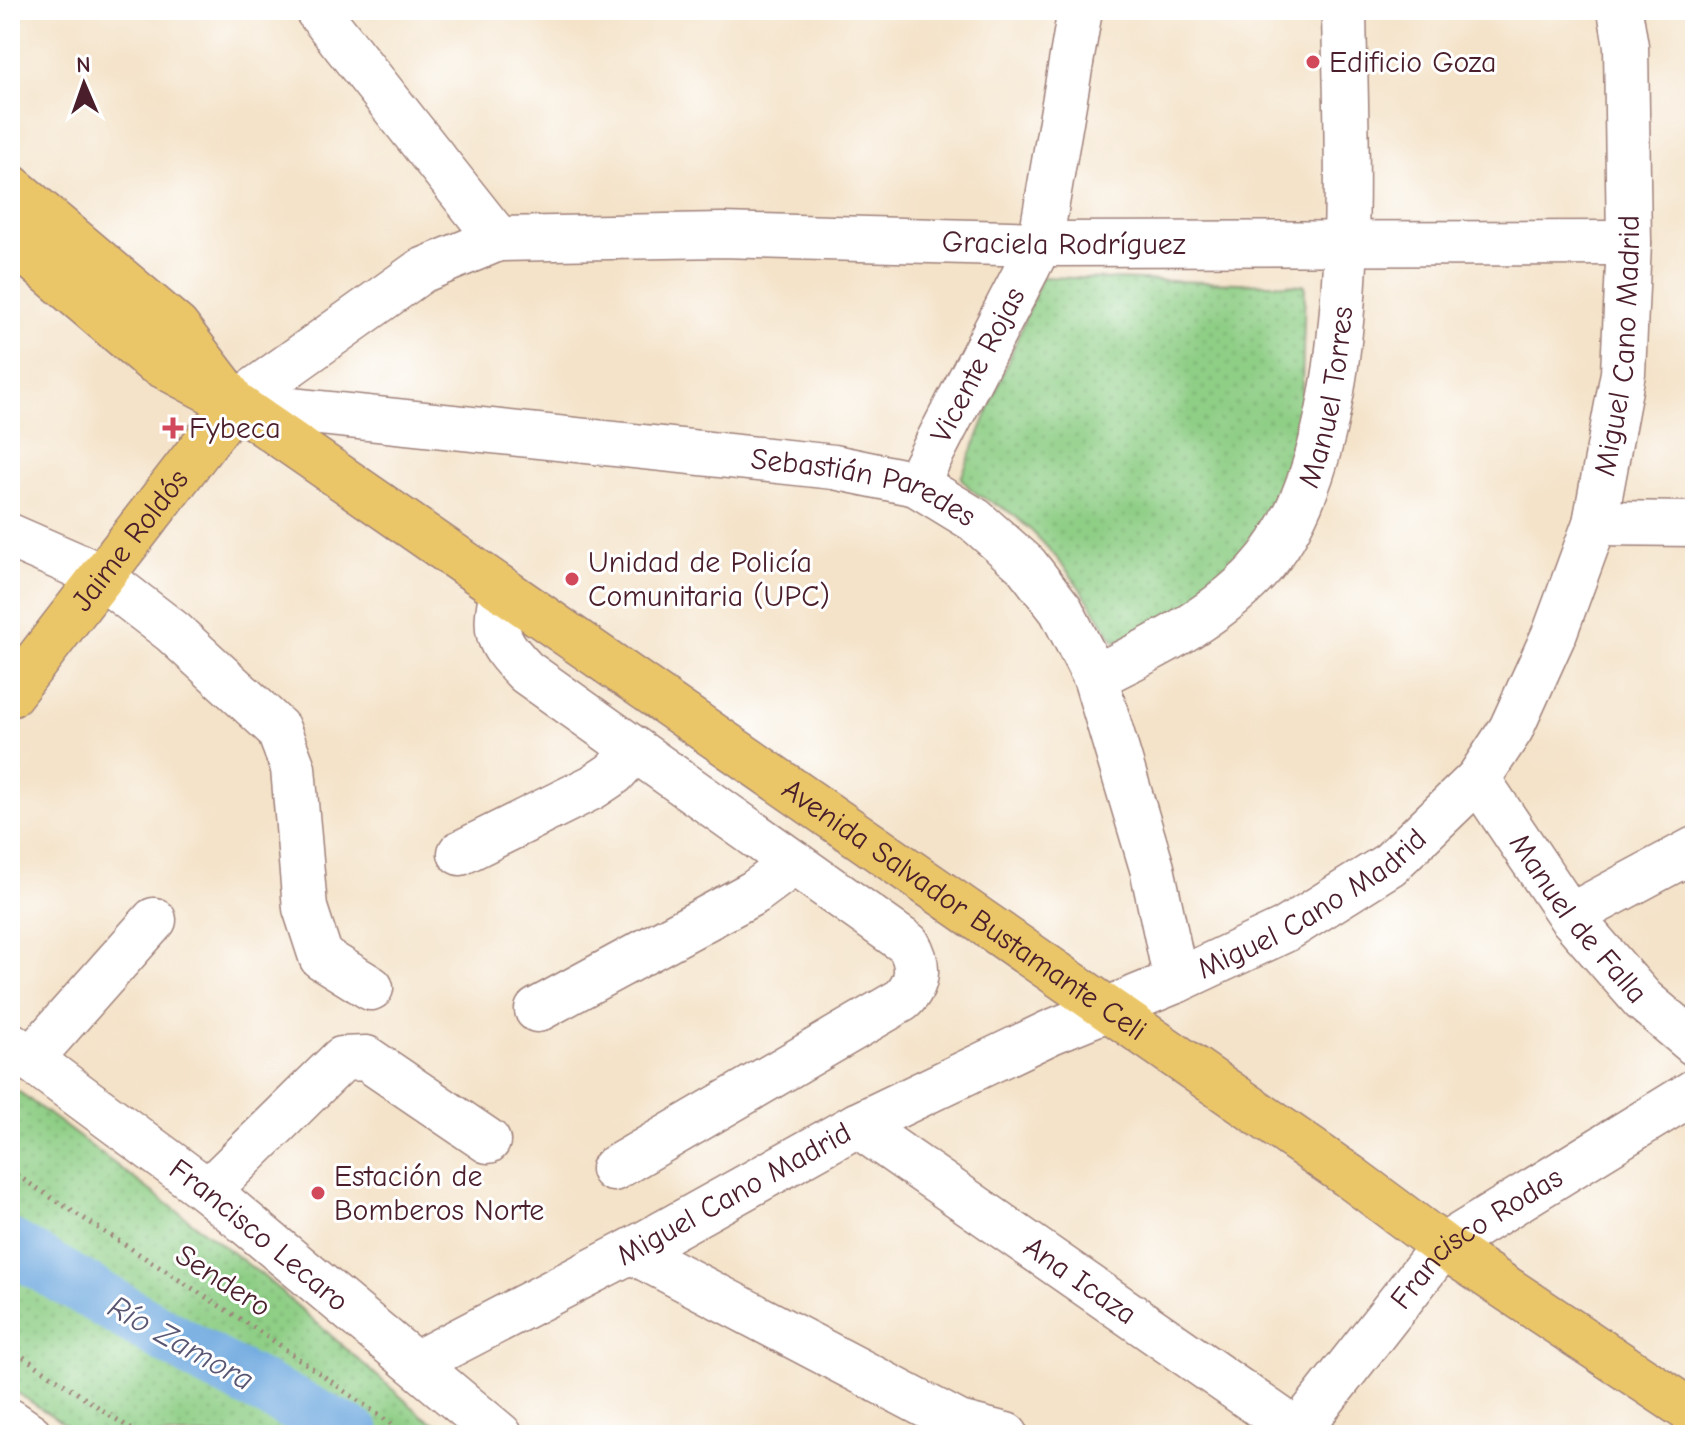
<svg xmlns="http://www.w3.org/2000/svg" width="1705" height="1445" font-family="'Comic Neue',sans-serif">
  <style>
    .park { fill: url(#park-dots); stroke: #6c7658; stroke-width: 2 }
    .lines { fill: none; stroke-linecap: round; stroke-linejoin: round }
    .river { stroke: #6ea9df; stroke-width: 54 }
    .minor-casing { stroke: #9f817a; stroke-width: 47 }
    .major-casing { stroke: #9f817a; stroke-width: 47 }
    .path { stroke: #9f817a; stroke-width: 5; stroke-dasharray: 2 6; stroke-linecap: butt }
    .minor { stroke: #fff; stroke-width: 44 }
    .major { stroke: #ebc669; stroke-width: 44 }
    .poi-dot { fill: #d1495b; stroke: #fff; stroke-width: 3 }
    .labels { text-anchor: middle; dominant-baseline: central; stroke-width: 6; stroke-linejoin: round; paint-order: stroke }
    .poi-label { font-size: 30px; fill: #4a1f2b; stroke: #fff; text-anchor: start }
    .street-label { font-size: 30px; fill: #4a1f2b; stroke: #fff }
    .water-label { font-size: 32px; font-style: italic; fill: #585673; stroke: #fff }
  </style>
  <defs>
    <pattern id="park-dots" width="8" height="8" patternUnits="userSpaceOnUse" patternTransform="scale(2)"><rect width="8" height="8" fill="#8ece85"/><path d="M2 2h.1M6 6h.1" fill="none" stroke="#7cb073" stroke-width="1.8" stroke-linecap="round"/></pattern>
  </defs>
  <rect width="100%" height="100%" fill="#fff"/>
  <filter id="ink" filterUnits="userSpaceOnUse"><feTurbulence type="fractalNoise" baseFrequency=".0125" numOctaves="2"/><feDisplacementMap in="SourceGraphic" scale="16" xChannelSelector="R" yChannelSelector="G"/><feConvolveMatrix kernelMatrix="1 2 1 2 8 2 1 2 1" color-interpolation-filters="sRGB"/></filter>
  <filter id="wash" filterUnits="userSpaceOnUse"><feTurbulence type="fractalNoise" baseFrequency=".006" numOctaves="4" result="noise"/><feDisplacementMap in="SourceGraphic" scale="32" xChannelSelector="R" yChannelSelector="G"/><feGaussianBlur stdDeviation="1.8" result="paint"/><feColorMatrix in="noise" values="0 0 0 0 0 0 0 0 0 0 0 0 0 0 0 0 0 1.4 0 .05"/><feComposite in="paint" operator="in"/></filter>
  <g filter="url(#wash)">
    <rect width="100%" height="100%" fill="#f4e3c9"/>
    <g class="park">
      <path d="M1042,277L1305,285L1301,421L1287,482L1255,548L1195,605L1115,642C1084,593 1060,554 1015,516C995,500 978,501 961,478Z"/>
      <polygon points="10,1085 262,1275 424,1417 457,1435 81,1435 10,1388"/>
    </g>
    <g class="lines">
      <polyline class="river" points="10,1246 211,1362 354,1435"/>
    </g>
  </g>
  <g filter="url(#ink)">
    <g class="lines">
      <g class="minor-casing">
        <g id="minor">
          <polyline points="317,10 498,239"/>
          <path id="s1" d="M235,404L421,271L498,239L722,235L1040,244L1629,243"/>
          <path id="s2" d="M235,404L834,467L916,484L975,520L1026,565L1061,610L1095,677L1152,868L1176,981"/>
          <path id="s3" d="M916,484L1040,244L1080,10"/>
          <polyline points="1595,523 1695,524"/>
          <polyline points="10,536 99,575 173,632 278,729 293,768 305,908 321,957 371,988"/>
          <path d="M502,589C494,633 494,639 526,672L908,944C920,964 919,984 902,1000L613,1169"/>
          <path id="s4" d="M1095,677C1152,649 1213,619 1257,572C1367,454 1346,163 1344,10"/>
          <path id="s5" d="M1478,779L1570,916L1643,1000L1695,1044"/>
          <polyline points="460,853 593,787 614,773 635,750"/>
          <polyline points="1570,916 1695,849"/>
          <polyline points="537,1010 755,892 794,863"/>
          <path id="s6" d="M10,1044L208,1191L500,1435"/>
          <polyline points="30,1060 154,920"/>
          <path id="s7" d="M857,1125L1303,1435"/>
          <polyline points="208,1191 342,1059 366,1058 488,1141"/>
          <polyline points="631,1251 959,1423 1006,1435"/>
          <path id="s8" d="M416,1363L631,1251L857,1125L1051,1032L1176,981L1285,930L1390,864L1478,779L1511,729L1555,632L1595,523L1623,373L1629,243L1626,46L1620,10"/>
          <polyline points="10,1421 30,1435"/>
          <path id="s9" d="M1298,1431L1443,1246L1695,1091"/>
        </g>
      </g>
      <g class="major-casing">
        <g id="major">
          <polyline points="10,186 177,327 229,395"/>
          <path id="s10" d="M10,239L152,360L235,404L1349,1176L1443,1246L1695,1414"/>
          <path id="s11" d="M10,695L235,404"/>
        </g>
      </g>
      <g class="path">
        <polyline points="10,1171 268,1337 407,1435"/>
        <polyline points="10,1348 140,1435"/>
      </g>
      <use href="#minor" class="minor"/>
      <use href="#major" class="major"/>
    </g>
  </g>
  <g class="poi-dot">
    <circle cx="1313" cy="62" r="8"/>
    <path d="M169 416h8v8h8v8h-8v8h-8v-8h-8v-8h8z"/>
    <circle cx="572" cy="579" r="8"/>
    <circle cx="318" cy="1193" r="8"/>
  </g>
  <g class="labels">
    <g class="poi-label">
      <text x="1329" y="62">Edificio Goza</text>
      <text x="189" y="428">Fybeca</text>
      <text x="588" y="562">Unidad de Policía<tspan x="588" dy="34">Comunitaria (UPC)</tspan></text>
      <text x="334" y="1176">Estación de<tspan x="334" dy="34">Bomberos Norte</tspan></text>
    </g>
    <g class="street-label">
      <text stroke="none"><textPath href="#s1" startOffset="878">Graciela Rodríguez</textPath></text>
      <text stroke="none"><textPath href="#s8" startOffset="1680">Miguel Cano Madrid</textPath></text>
      <text stroke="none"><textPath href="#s3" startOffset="134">Vicente Rojas</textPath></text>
      <text stroke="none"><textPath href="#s4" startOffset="386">Manuel Torres</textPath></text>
      <text stroke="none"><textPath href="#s2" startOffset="636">Sebastián Paredes</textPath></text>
      <text stroke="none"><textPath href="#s11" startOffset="196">Jaime Roldós</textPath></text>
      <text stroke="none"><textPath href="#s8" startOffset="1008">Miguel Cano Madrid</textPath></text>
      <text stroke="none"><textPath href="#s10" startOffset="1168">Avenida Salvador Bustamante Celi</textPath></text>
      <text stroke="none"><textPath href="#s5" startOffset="172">Manuel de Falla</textPath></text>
      <text stroke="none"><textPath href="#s8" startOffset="360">Miguel Cano Madrid</textPath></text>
      <text stroke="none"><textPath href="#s6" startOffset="314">Francisco Lecaro</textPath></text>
      <text stroke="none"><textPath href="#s9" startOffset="266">Francisco Rodas</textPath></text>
      <text stroke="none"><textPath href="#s7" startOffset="272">Ana Icaza</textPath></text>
      <text transform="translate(223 1281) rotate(33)">Sendero</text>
    </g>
    <g class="water-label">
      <text transform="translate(181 1343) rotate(29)">Río Zamora</text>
    </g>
  </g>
  <rect width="1705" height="1445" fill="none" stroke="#fff" stroke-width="40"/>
  <g transform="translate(84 84) rotate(358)" stroke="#ffffff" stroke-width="6" paint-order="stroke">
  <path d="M0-6L14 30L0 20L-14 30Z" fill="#4a1f2b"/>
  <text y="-12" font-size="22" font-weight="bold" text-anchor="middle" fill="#4a1f2b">N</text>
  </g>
</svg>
